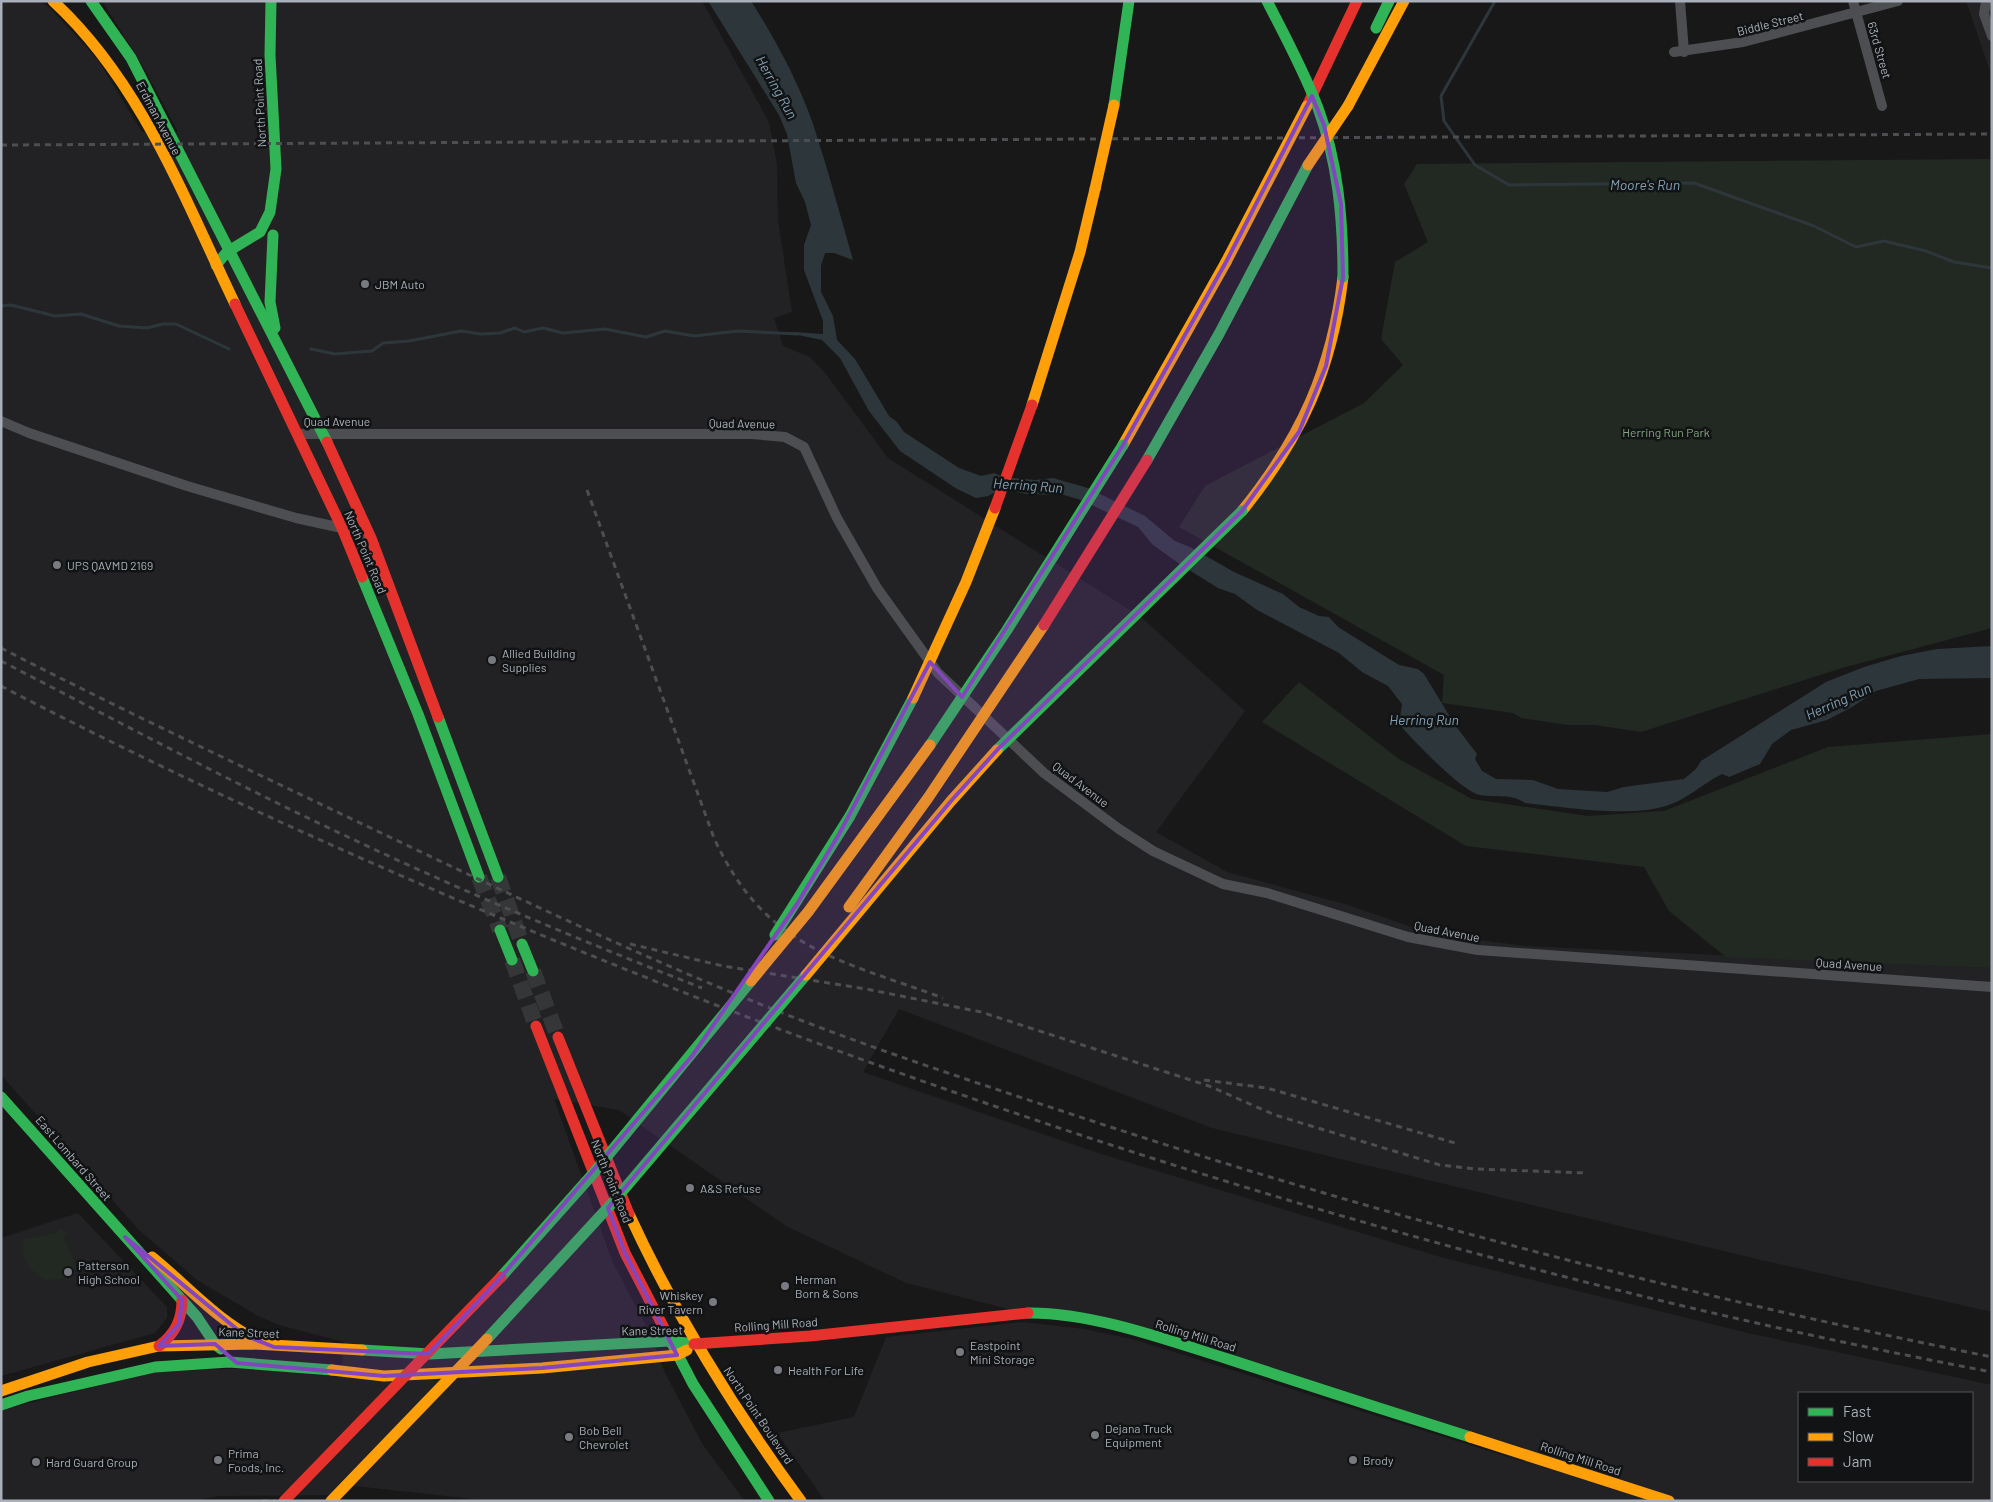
<svg xmlns="http://www.w3.org/2000/svg" width="1993" height="1502" font-family="Barlow,sans-serif">
  <style>
    .built { fill: #222224; fill-rule: evenodd }
    .green { fill: #222922 }
    .water { fill: #2d373b }
    .lines { fill: none; stroke-linecap: round; stroke-linejoin: round }
    .stream { stroke: #2d373b; stroke-width: 3 }
    .primary-tunnel { stroke: #353638; stroke-width: 16; stroke-dasharray: 16 8; stroke-linecap: butt }
    .street { stroke: #4c4e51; stroke-width: 10 }
    .fast { stroke: #30b455; stroke-width: 11 }
    .slow { stroke: #ff9f0a; stroke-width: 11 }
    .jam { stroke: #e5322d; stroke-width: 11 }
    .rail { stroke: #4d4e51; stroke-width: 3; stroke-dasharray: 6 5; stroke-linecap: butt }
    .fast-bridge { stroke: #30b455; stroke-width: 11 }
    .slow-bridge { stroke: #ff9f0a; stroke-width: 11 }
    .jam-bridge { stroke: #e5322d; stroke-width: 11 }
    .marked { fill: #8446be; fill-opacity: 0.2; stroke: #8446be; stroke-width: 4; stroke-linejoin: round }
    .poi-dot { fill: #777b81; stroke: #121314; stroke-width: 2 }
    .labels { text-anchor: middle; dominant-baseline: central; stroke-width: 5; stroke-linejoin: round; paint-order: stroke }
    .street-label { font-size: 12px; fill: #aab0b9; stroke: #121314 }
    .poi-label { font-size: 12px; fill: #aab0b9; stroke: #121314; text-anchor: start }
    .park-label { font-size: 12px; fill: #82a481; stroke: #121314 }
    .water-label { font-size: 14px; font-style: italic; fill: #81a1b4; stroke: #121314 }
  </style>
  <rect width="100%" height="100%" fill="#181818"/>
  <g class="built">
    <path d="M1,1H39L50,8L98,60L142,132H178L143,66L102,1H702L769,122L777,164L778,220L792,312L774,318L783,346L810,357L826,374L888,458L1141,617L1245,711L1156,832L1227,872L1348,905L1432,934L1526,946L1992,968V1312L1757,1259L1212,1128L899,1009L863,1072L1098,1153L1444,1258L1748,1333L1992,1385V1501H825L777,1433L854,1417L886,1337L1023,1322L1084,1329L1136,1340L1536,1466L1177,1338L1012,1310L906,1283L786,1226L619,1110L554,1099L613,1263L649,1331L665,1373L703,1445L745,1501H492L345,1485L343,1495L218,1496L193,1501H1V1410L154,1372L252,1368L341,1377L344,1342L279,1325L258,1316L197,1280L139,1230L1,1075ZM1799,1393H1972V1481H1799Z"/>
    <polygon points="1966,1 1992,1 1992,77"/>
    <polygon points="78,1213 167,1307 167,1318 155,1333 1,1376 1,1238"/>
  </g>
  <g class="green">
    <polygon points="1992,159 1992,628 1842,668 1641,732 1595,725 1568,725 1521,718 1513,713 1442,703 1444,675 1179,527 1205,486 1364,403 1403,365 1381,339 1395,262 1428,242 1404,184 1417,164"/>
    <polygon points="1299,682 1399,759 1472,799 1588,816 1664,811 1828,747 1992,734 1992,968 1726,957 1669,911 1644,867 1466,846 1262,722"/>
    <path d="M60,1229L68,1232L64,1238L76,1267L62,1279L44,1280C28,1267 20,1261 24,1239L56,1233Z"/>
  </g>
  <path class="water" d="M708,1H751C775,39 798,81 813,124C828,169 840,215 853,260L834,253H825L821,266V292L833,316L837,340L855,359L889,416L897,422L904,432L959,468L981,476L994,473L1003,477L1035,480L1053,478L1088,488L1145,516L1175,541L1190,547L1234,572L1283,594L1299,607L1319,616L1329,617L1338,627L1399,665L1418,669L1424,674L1455,725L1477,754L1475,759L1482,771L1496,779L1533,780L1558,789L1607,792L1624,787L1684,779L1696,769L1701,761L1826,682L1864,667L1901,656L1937,649L1992,646V678L1919,679L1876,691L1852,707L1827,720L1791,730L1772,744L1760,764L1729,777L1722,774C1702,784 1684,802 1662,807C1626,817 1563,807 1525,803C1511,793 1496,798 1480,795C1461,791 1413,740 1399,724L1402,704L1388,686L1362,672L1339,653L1257,610L1235,594L1218,588L1181,565L1153,545L1138,527L1081,500L1064,495L1027,494L1001,489L988,496L976,498L957,489L900,451L869,411L840,358L822,340L798,335L793,332L823,334V321L804,270V245L811,225L805,202L796,183L787,134L779,115Z"/>
  <g class="lines">
    <g class="stream">
      <polyline points="1495,1 1441,96 1444,121 1475,165 1509,185 1694,183 1814,226 1856,247 1884,241 1926,251 1954,262 1992,268"/>
      <polyline points="1,306 11,305 55,316 81,314 119,326 147,328 163,324 176,324 229,349"/>
      <polyline points="311,349 335,354 372,351 383,343 409,341 461,331 481,334 500,333 515,328 524,332 543,328 563,333 605,329 646,337 665,331 694,336 738,331 798,334"/>
    </g>
    <g class="primary-tunnel">
      <polyline points="479,877 500,930"/>
      <polyline points="498,877 522,944"/>
      <polyline points="512,960 536,1026"/>
      <polyline points="533,971 558,1037"/>
    </g>
    <g class="street">
      <polyline points="1680,1 1684,52"/>
      <polyline points="1853,1 1882,106"/>
      <polyline points="1986,1 1984,14 1992,36"/>
      <polyline points="1674,52 1743,42 1898,1"/>
      <polyline points="1,421 29,433 187,486 296,518 342,528 371,538"/>
      <polyline points="298,434 752,434 785,437 804,447 837,518 877,588 938,673 1044,773 1119,829 1153,851 1223,884 1267,893 1408,937 1478,950 1992,987"/>
    </g>
    <g class="fast">
      <polyline points="91,1 131,58 327,442"/>
      <polyline points="1376,28 1389,1"/>
      <polyline points="1114,105 1129,1"/>
      <polyline points="273,235 270,302 275,328"/>
      <polyline points="216,265 227,252 260,232 270,212 276,169 270,55 271,1"/>
      <polyline points="1147,460 1219,334 1308,165"/>
      <polyline points="362,577 418,714 479,877"/>
      <polyline points="438,717 498,877"/>
      <polyline points="500,930 512,960"/>
      <polyline points="522,944 533,971"/>
      <polyline points="1,1097 197,1317 215,1344 221,1349"/>
      <path d="M1028,1313C1092,1312 1170,1341 1231,1360C1311,1386 1390,1412 1470,1437"/>
      <polyline points="665,1330 693,1384 769,1501"/>
      <polyline points="362,1350 430,1354 670,1341 694,1344"/>
      <polyline points="1,1405 28,1396 155,1367 229,1362 332,1370"/>
    </g>
    <g class="slow">
      <path d="M53,1C141,82 184,198 235,304"/>
      <polyline points="1348,106 1404,1"/>
      <polyline points="1032,405 1080,252 1095,189"/>
      <polyline points="1123,445 1226,262"/>
      <path d="M1242,511C1301,438 1332,370 1343,277"/>
      <path d="M629,1214C676,1316 735,1411 801,1501"/>
      <path d="M152,1257C188,1286 218,1322 261,1342"/>
      <polyline points="332,1370 384,1376 542,1368 677,1355 687,1350"/>
      <polyline points="1,1391 88,1362 159,1346 253,1344 362,1350"/>
      <polyline points="1470,1437 1669,1501"/>
    </g>
    <g class="jam">
      <polyline points="1307,106 1357,1"/>
      <polyline points="235,304 342,528 362,577"/>
      <polyline points="327,442 371,538 438,717"/>
      <polyline points="536,1026 625,1253 665,1330"/>
      <polyline points="558,1037 629,1214"/>
      <polyline points="694,1344 810,1336 1028,1313"/>
      <path d="M159,1346C175,1334 182,1320 182,1300"/>
    </g>
    <g class="rail">
      <polyline points="1,145 1992,134"/>
      <path d="M587,490L714,838C765,949 838,959 943,998"/>
      <path d="M1,648C118,708 237,764 356,821C503,891 650,962 803,1021C889,1054 977,1083 1065,1112C1368,1213 1678,1294 1992,1357"/>
      <path d="M1,661C116,720 230,782 348,837C464,892 582,941 702,988"/>
      <path d="M1,686C230,805 468,908 708,1002C1124,1162 1554,1289 1992,1372"/>
      <polyline points="630,944 723,966 866,989 981,1012 1209,1086 1275,1115 1440,1165 1476,1169 1587,1173"/>
      <polyline points="1204,1080 1267,1088 1455,1143"/>
      <polyline points="262,1501 276,1501"/>
    </g>
    <g class="fast-bridge">
      <path d="M1267,1C1285,36 1304,71 1318,108C1338,162 1343,219 1343,277"/>
      <polyline points="930,745 1007,630 1123,445"/>
      <polyline points="997,750 1242,511"/>
      <polyline points="775,935 850,816 913,698"/>
      <polyline points="501,1277 591,1176 751,981"/>
      <polyline points="487,1339 614,1201 806,975"/>
    </g>
    <g class="slow-bridge">
      <polyline points="1308,165 1348,106"/>
      <polyline points="1095,189 1114,105"/>
      <polyline points="1226,262 1307,106"/>
      <polyline points="913,698 966,582 995,508"/>
      <polyline points="849,907 928,798 1044,625"/>
      <polyline points="806,975 951,801 997,750"/>
      <polyline points="751,981 808,912 930,745"/>
      <polyline points="331,1501 487,1339"/>
    </g>
    <g class="jam-bridge">
      <polyline points="995,508 1032,405"/>
      <polyline points="1044,625 1147,460"/>
      <polyline points="284,1501 501,1277"/>
    </g>
  </g>
  <path class="marked" d="M1312,96L1324,125L1341,204L1343,277L1326,366L1299,432L1242,511L999,748L951,801L608,1208L625,1253L677,1355L542,1368L384,1376L237,1363L215,1344L159,1346L179,1324L182,1300L125,1237L244,1335L274,1347L428,1354L499,1279L692,1056L797,904L839,834L930,662L962,697L1123,445L1226,262Z"/>
  <g class="poi-dot">
    <circle cx="365" cy="284" r="5"/>
    <circle cx="57" cy="565" r="5"/>
    <circle cx="492" cy="660" r="5"/>
    <circle cx="690" cy="1188" r="5"/>
    <circle cx="68" cy="1272" r="5"/>
    <circle cx="785" cy="1286" r="5"/>
    <circle cx="713" cy="1302" r="5"/>
    <circle cx="960" cy="1352" r="5"/>
    <circle cx="778" cy="1370" r="5"/>
    <circle cx="1095" cy="1435" r="5"/>
    <circle cx="569" cy="1437" r="5"/>
    <circle cx="218" cy="1460" r="5"/>
    <circle cx="1353" cy="1460" r="5"/>
    <circle cx="36" cy="1462" r="5"/>
  </g>
  <g class="labels">
    <g class="street-label">
      <text transform="translate(1770 23) rotate(-14)">Biddle Street</text>
      <text transform="translate(1880 50) rotate(74)">63rd Street</text>
      <text transform="translate(259 103) rotate(-93)">North Point Road</text>
      <text transform="translate(159 118) rotate(62)">Erdman Avenue</text>
      <text x="337" y="421">Quad Avenue</text>
      <text transform="translate(742 423) rotate(1)">Quad Avenue</text>
      <text transform="translate(366 552) rotate(67)">North Point Road</text>
      <text transform="translate(1081 784) rotate(37)">Quad Avenue</text>
      <text transform="translate(1447 931) rotate(11)">Quad Avenue</text>
      <text transform="translate(1849 964) rotate(4)">Quad Avenue</text>
      <text transform="translate(74 1158) rotate(49)">East Lombard Street</text>
      <text transform="translate(612 1181) rotate(68)">North Point Road</text>
      <text transform="translate(776 1324) rotate(-4)">Rolling Mill Road</text>
      <text transform="translate(652 1330) rotate(-1)">Kane Street</text>
      <text transform="translate(249 1332) rotate(2)">Kane Street</text>
      <text transform="translate(1196 1335) rotate(17)">Rolling Mill Road</text>
      <text transform="translate(759 1415) rotate(56)">North Point Boulevard</text>
      <text transform="translate(1581 1458) rotate(18)">Rolling Mill Road</text>
    </g>
    <g class="poi-label">
      <text x="375" y="284">JBM Auto</text>
      <text x="67" y="565">UPS QAVMD 2169</text>
      <text x="502" y="653">Allied Building<tspan x="502" dy="14">Supplies</tspan></text>
      <text x="700" y="1188">A&amp;S Refuse</text>
      <text x="78" y="1265">Patterson<tspan x="78" dy="14">High School</tspan></text>
      <text x="795" y="1279">Herman<tspan x="795" dy="14">Born &amp; Sons</tspan></text>
      <text x="703" y="1295" text-anchor="end">Whiskey<tspan x="703" dy="14">River Tavern</tspan></text>
      <text x="970" y="1345">Eastpoint<tspan x="970" dy="14">Mini Storage</tspan></text>
      <text x="788" y="1370">Health For Life</text>
      <text x="1105" y="1428">Dejana Truck<tspan x="1105" dy="14">Equipment</tspan></text>
      <text x="579" y="1430">Bob Bell<tspan x="579" dy="14">Chevrolet</tspan></text>
      <text x="228" y="1453">Prima<tspan x="228" dy="14">Foods, Inc.</tspan></text>
      <text x="1363" y="1460">Brody</text>
      <text x="46" y="1462">Hard Guard Group</text>
    </g>
    <g class="park-label">
      <text x="1666" y="432">Herring Run Park</text>
    </g>
    <g class="water-label">
      <text transform="translate(777 87) rotate(61)">Herring Run</text>
      <text x="1645" y="184">Moore's Run</text>
      <text transform="translate(1028 485) rotate(4)">Herring Run</text>
      <text transform="translate(1838 701) rotate(-24)">Herring Run</text>
      <text x="1424" y="719">Herring Run</text>
    </g>
  </g>
  <rect width="1993" height="1502" fill="none" stroke="#aab0b9" stroke-width="5"/>
  <rect x="1798" y="1392" width="175" height="90" fill="#121314" stroke="#4f5256"/>
  <rect x="1808" y="1408" width="25" height="8" fill="#30b455" stroke="#4f5256"/>
  <text x="1843" y="1417" font-size="15" fill="#aab0b9">Fast</text>
  <rect x="1808" y="1433" width="25" height="8" fill="#ff9f0a" stroke="#4f5256"/>
  <text x="1843" y="1442" font-size="15" fill="#aab0b9">Slow</text>
  <rect x="1808" y="1458" width="25" height="8" fill="#e5322d" stroke="#4f5256"/>
  <text x="1843" y="1467" font-size="15" fill="#aab0b9">Jam</text>
</svg>
